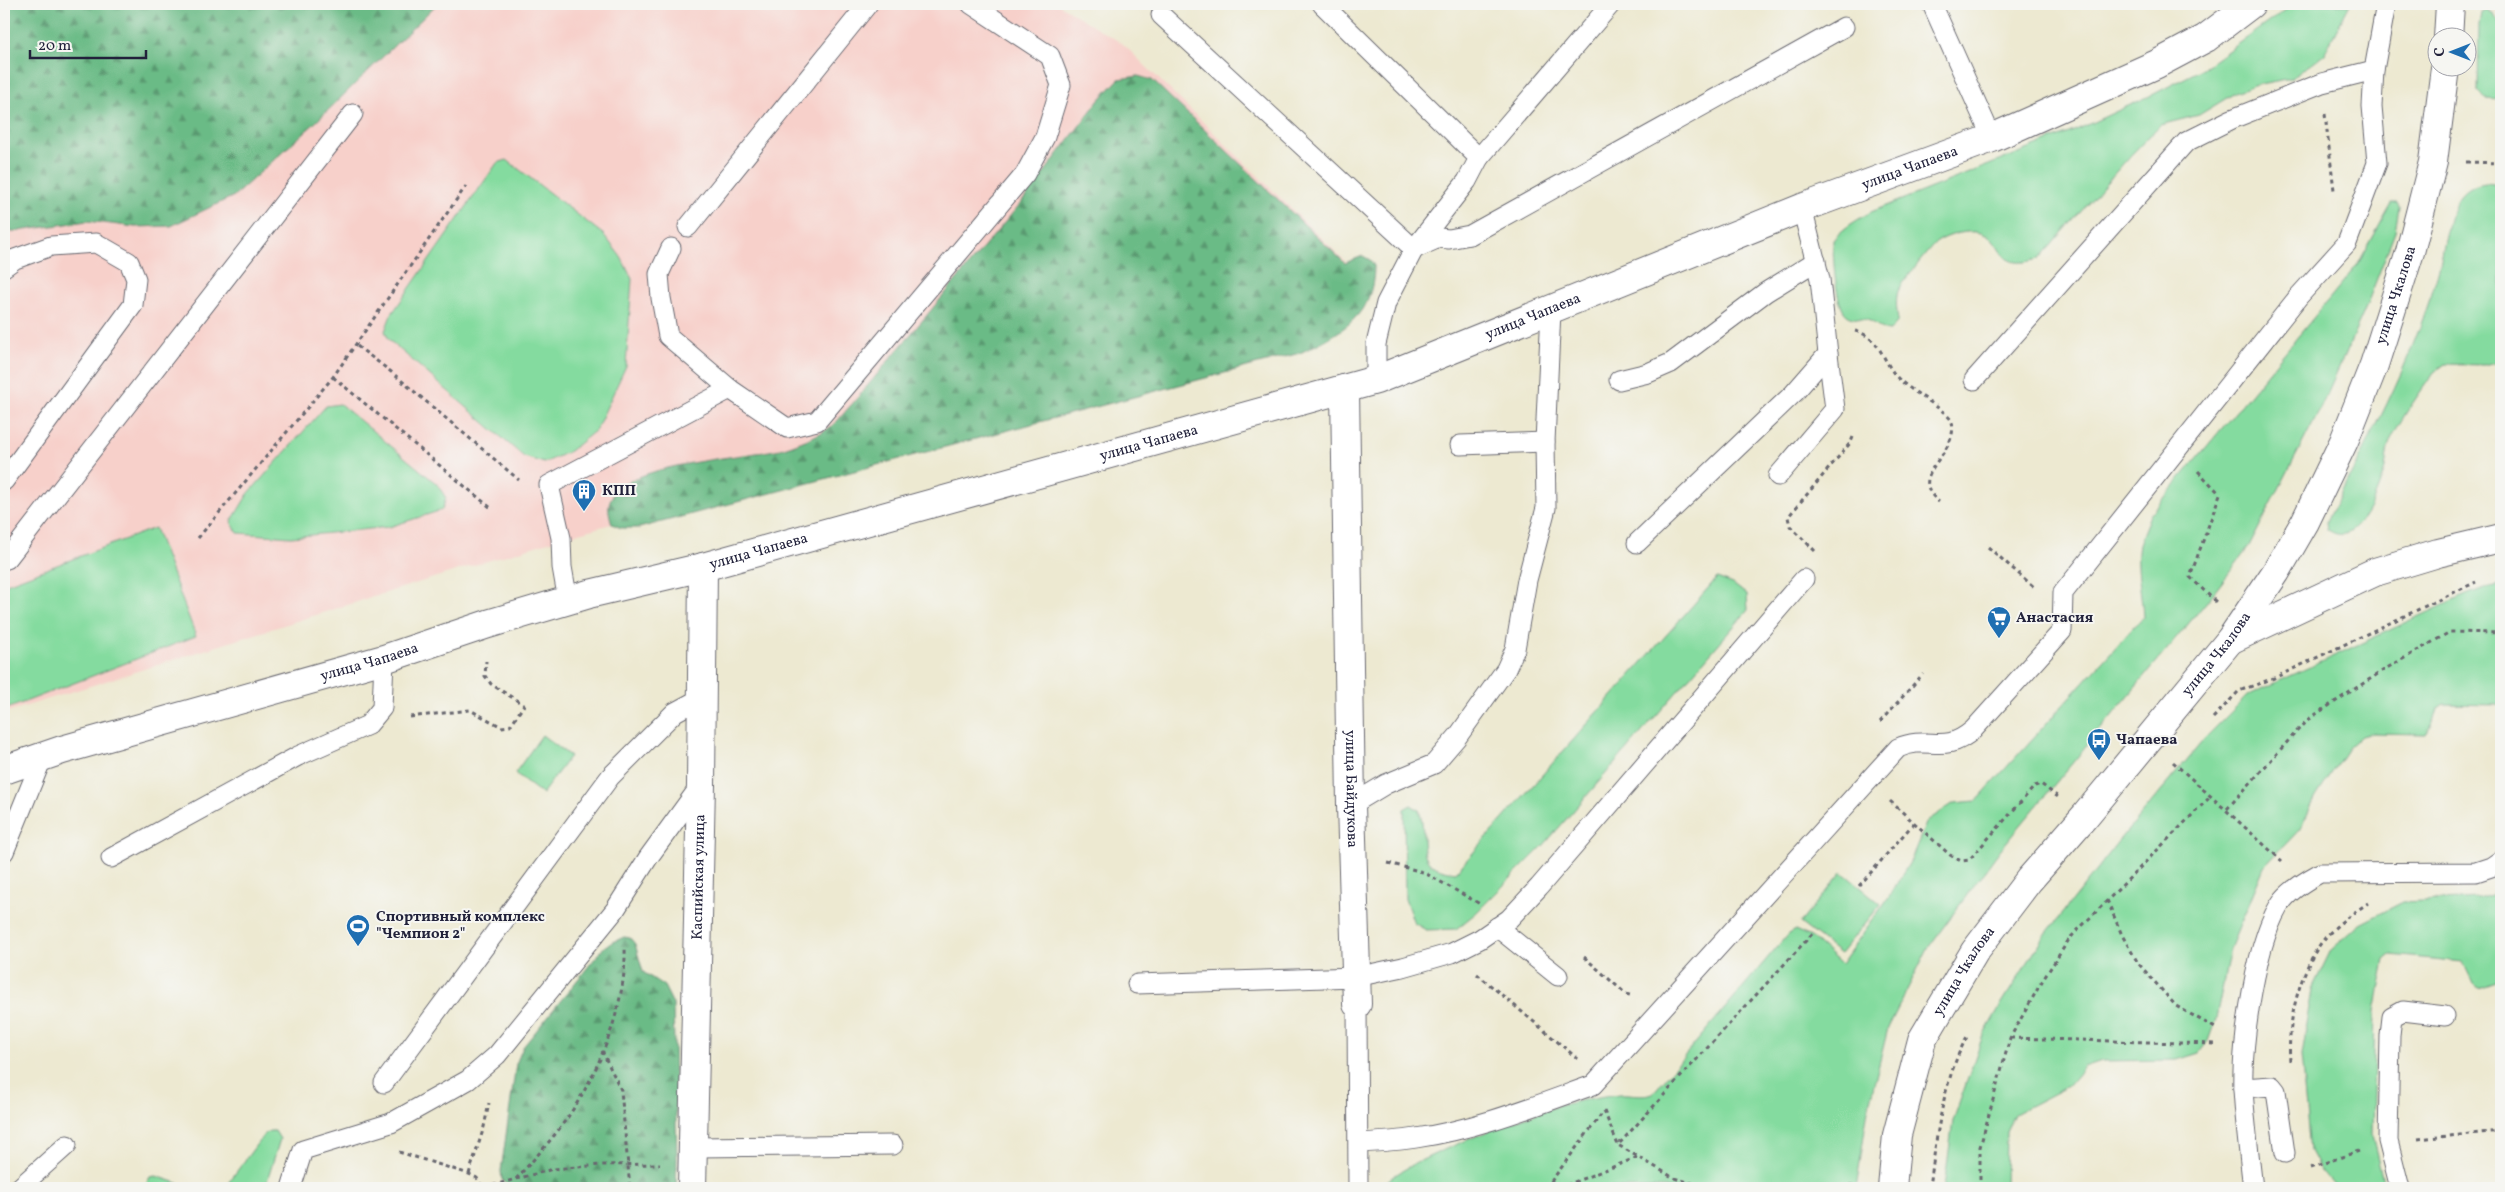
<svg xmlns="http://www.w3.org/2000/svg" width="2505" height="1192" font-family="Vollkorn,serif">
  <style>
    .built { fill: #f7d0ca }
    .green { fill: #84db9f; stroke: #537e6d }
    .forest { fill: url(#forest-firs); stroke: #466e60 }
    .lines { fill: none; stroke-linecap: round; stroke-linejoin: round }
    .lane-casing { stroke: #696870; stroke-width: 21 }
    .street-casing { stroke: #696870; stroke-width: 30 }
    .secondary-casing { stroke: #696870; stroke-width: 30 }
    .path { stroke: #696870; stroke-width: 3; stroke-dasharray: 4 4; stroke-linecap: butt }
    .lane { stroke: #fff; stroke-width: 19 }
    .street { stroke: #fff; stroke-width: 28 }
    .secondary { stroke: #fff; stroke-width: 28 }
    .labels { text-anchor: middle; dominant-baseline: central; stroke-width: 4; stroke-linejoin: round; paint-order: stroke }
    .street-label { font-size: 15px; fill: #22223b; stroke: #f6f6f2 }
    .poi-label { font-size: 15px; font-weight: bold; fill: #22223b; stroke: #f6f6f2; text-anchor: start }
  </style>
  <defs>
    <pattern id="forest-firs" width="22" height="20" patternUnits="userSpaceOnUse" patternTransform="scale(1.25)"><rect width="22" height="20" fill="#6bbb86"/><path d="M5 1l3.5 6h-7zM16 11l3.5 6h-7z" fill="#58986f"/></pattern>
  </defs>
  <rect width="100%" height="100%" fill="#f6f6f2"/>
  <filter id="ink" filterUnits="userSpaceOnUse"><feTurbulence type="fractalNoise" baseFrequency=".02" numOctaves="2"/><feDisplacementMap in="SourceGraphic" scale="10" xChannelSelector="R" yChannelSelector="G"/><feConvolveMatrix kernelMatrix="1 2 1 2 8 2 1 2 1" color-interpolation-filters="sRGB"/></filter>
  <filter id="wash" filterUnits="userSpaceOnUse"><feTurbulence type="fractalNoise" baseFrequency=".0096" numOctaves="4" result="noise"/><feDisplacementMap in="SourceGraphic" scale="20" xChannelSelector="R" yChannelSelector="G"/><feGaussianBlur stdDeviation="1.12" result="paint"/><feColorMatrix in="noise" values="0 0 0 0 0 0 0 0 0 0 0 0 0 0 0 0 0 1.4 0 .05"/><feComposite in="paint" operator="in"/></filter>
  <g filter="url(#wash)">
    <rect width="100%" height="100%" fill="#ede9d1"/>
    <polygon class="built" points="376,4 1058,4 1123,44 1346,262 1313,328 561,538 4,713 4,236"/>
    <g class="green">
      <path d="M2294,4H2350L2324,54L2292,78L2260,84L2235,93L2199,115L2160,125L2130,156L2039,259C1993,272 2007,242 1981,233C1969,229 1947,235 1937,242C1931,246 1901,285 1898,291C1895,301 1897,311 1898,321L1890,331C1882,331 1877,324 1870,321C1863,318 1854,320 1847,315C1835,306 1833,256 1833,240C1844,227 1857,220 1871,212L2074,131L2154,94L2202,69Z"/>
      <polygon points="2487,10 2494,14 2501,25 2501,99 2485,98 2478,92 2479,25 2481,13"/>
      <polygon points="507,160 604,235 621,257 632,279 626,366 596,430 570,451 544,463 524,457 389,340 385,331 391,315 497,163"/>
      <path d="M2486,183L2501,185V361L2484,365L2445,364L2434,372C2420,393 2404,414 2392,437C2386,448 2387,463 2383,475C2376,496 2356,552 2327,529L2326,522C2368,443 2410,366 2436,280C2443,259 2448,208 2462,194C2469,187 2477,184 2486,183Z"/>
      <path d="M2392,203H2397L2399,207L2395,232L2364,312L2321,407L2249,547L2209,599L2000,850L1928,948L1888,1028L1868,1109L1856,1188H1382C1387,1167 1540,1110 1566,1104C1583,1100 1601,1096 1619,1094C1630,1093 1642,1097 1653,1093L1788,934L1795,930L1811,937L1841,964L1886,901L1910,862L1927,821L1954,803L1976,801L2143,617C2142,596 2135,563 2139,544C2142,534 2147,524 2150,515L2358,264Z"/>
      <polygon points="340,404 437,484 446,498 442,510 389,527 291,537 238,533 231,522 248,494 326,406"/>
      <polygon points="155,528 196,636 4,710 4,585"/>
      <path d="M1717,578L1733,584L1747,595L1748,610L1543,846L1476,913L1456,929L1426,930L1414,923L1405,899L1404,809L1411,805L1419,810C1430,840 1409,867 1456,872Z"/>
      <polygon points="2501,585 2501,705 2443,704 2437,708 2432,725 2426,734 2372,733 2361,736 2348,748 2316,797 2300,829 2264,867 2230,949 2216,1019 2208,1041 2199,1053 2177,1060 2102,1061 2084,1067 2068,1086 2014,1114 2006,1131 2005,1188 1944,1188 1953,1121 1982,1038 2002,1003 2045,935 2128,830 2207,736 2247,696 2459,598 2484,588"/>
      <polygon points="542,735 570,756 542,794 515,773"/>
      <polygon points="1842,872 1881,904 1840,954 1800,923"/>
      <polygon points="2501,891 2501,979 2478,987 2473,983 2463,962 2391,955 2385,960 2375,1011 2372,1135 2385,1188 2336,1188 2319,1168 2310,1151 2301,1055 2312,989 2331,950 2360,924 2403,902 2478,898"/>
      <polygon points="270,1131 275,1131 280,1139 265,1188 221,1188 226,1186 265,1133"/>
      <polygon points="156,1176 193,1188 144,1188 150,1177"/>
    </g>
    <g class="forest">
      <polygon points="4,4 437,4 316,122 234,196 171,226 135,227 87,221 4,233"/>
      <path d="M1138,76L1152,80L1345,263L1363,256L1370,260L1374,266C1374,317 1340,333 1300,353L639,528H621L612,524C609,513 606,505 613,495C631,464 744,457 780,449C792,446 819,435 829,428C838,422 845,411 853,403L1021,203L1099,100L1119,79Z"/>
      <polygon points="624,937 630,938 635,944 643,972 664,986 673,1004 677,1159 676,1188 511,1188 502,1180 501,1171 516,1064 523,1047 605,946"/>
    </g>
  </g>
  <g filter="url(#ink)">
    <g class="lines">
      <g class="lane-casing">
        <g id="lane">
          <polyline points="1322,4 1479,158 1467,181 1414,249 1386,303 1376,344 1376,380"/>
          <polyline points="1932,4 1992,138"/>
          <polyline points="1161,15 1414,249 1439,238 1449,239 1470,235 1844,27"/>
          <polyline points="1479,158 1611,4"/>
          <polyline points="688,227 868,4"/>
          <polyline points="671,248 659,274 661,298 668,336 730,389"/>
          <polyline points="4,267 15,259 51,246 96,243 129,262 136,279 133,305 4,481"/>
          <polyline points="1619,380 1648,373 1671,363 1766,292 1816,261"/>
          <polyline points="1974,380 2186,142 2232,119 2322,83 2374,70"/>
          <polyline points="1460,445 1545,442"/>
          <polyline points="1778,476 1835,409 1828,354"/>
          <polyline points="1637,543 1794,393 1828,354 1820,279 1802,208"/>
          <polyline points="7,559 353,114"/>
          <polyline points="568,601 562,567 561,538 549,485 730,389 787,428 817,421 1025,174 1045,137 1061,85 1050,56 971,4"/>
          <polyline points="1351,805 1386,784 1434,764 1458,736 1506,669 1515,649 1527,580 1546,508 1545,442 1551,310"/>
          <polyline points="4,852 43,756"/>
          <polyline points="111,858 298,756 368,725 382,708 384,659"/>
          <polyline points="1497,927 1558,976"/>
          <polyline points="1137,984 1356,977 1403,967 1452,953 1480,939 1509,919 1539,887 1804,579"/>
          <polyline points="1357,1004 1358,1188"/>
          <polyline points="384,1083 610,777 675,712 701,698"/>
          <polyline points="2243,1088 2272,1086 2276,1091 2285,1153"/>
          <path d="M1359,1143C1378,1142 1397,1141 1416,1138C1475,1130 1537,1105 1593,1085L1898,748C1929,734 1943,756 1973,730L2062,631L2063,593L2299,296L2347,243L2377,163L2372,106L2374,70L2386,4"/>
          <polyline points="695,1147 893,1145"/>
          <polyline points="19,1188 67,1145"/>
          <polyline points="291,1188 303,1150 391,1123 468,1080 497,1055 615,910 648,858 701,785"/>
          <path d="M2253,1188C2249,1155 2245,1122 2243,1089C2241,1044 2256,936 2283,900C2293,888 2307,880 2320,873L2476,872L2491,867L2501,860"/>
          <polyline points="2400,1188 2388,1141 2390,1035 2392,1017 2403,1011 2445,1016"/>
        </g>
      </g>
      <g class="street-casing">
        <g id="street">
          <path id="s1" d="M1345,389L1351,805L1357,1004"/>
          <polyline points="2230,640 2375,572 2438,553 2501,538"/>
        </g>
      </g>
      <g class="secondary-casing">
        <g id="secondary">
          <polyline points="2448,38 2450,4"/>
          <path id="s2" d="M4,770L62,750L384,659L488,624L589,594L703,567L1376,380L1802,208L1992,138L2157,64L2206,38L2251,4"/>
          <path id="s3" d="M692,1188L701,785L703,567"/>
          <path id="s4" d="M1892,1188L1897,1135L1922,1040L1975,951L2029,880L2085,816L2230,640L2276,572L2305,522L2344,441L2374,365L2410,252L2433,162L2445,68"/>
        </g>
      </g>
      <g class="path">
        <polyline points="2325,114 2334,190"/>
        <polyline points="2466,162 2501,163"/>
        <path d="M1855,331C1883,338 1882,365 1902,382C1913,392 1949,412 1952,422C1959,456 1905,473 1939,502"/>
        <polyline points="357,346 390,371 519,480"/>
        <polyline points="333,377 491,508"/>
        <polyline points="2198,471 2220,494 2190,577 2216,602"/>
        <polyline points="198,538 333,377 466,186"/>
        <polyline points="1988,547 2034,587"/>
        <polyline points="1815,551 1790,526 1788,517 1851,442 1853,437"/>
        <polyline points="410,717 470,710 502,727 510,726 524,705 491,684 485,676 486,661"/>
        <polyline points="2213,718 2239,691 2274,678 2476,582"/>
        <polyline points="1880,722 1923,674"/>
        <polyline points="2173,762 2282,861"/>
        <polyline points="1890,801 1950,855 1961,861 1969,860 2035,786 2041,784 2058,797"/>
        <polyline points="2227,809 2307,720 2387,668 2450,632 2501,633"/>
        <polyline points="1388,863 1423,872 1480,904"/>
        <polyline points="1859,886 1914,823"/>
        <polyline points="2107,900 2122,935 2138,963 2176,1006 2217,1029"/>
        <polyline points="1584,957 1626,994 1633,996"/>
        <polyline points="1477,974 1578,1059"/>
        <polyline points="2010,1038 2215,1044"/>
        <polyline points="602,1051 621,1090 630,1188"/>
        <path d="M2290,1061C2287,1025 2298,977 2319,946C2331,928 2350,915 2368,903"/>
        <polyline points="1604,1111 1618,1145"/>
        <polyline points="2418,1139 2501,1131"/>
        <polyline points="399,1152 469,1174 477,1178 483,1188 553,1169 601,1165 660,1164"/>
        <polyline points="2310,1168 2359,1151"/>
        <polyline points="469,1174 484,1127 489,1103"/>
        <path d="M516,1179C533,1160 551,1141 565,1121C599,1074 627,1004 625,946"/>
        <polyline points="1546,1188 1601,1115"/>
        <polyline points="1559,1188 1638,1157"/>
        <polyline points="1709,1188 1674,1178 1618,1145 1813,933"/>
        <polyline points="1777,1188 1857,1185"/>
        <path d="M1930,1188C1936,1138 1943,1079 1968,1035"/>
        <polyline points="1980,1188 1980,1147 2010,1038 2041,983 2070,938 2211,796"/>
      </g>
      <use href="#lane" class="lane"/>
      <use href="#street" class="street"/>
      <use href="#secondary" class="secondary"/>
    </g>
  </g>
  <defs>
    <g id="building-pin" transform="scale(1.25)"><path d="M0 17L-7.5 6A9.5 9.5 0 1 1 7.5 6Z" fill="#1f6fb2" stroke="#f6f6f2"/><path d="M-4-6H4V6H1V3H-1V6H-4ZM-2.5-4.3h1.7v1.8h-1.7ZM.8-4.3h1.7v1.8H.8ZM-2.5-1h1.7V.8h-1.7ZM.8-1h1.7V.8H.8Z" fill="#fff"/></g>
    <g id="supermarket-pin" transform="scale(1.25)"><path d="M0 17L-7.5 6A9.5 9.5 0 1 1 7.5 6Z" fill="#1f6fb2" stroke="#f6f6f2"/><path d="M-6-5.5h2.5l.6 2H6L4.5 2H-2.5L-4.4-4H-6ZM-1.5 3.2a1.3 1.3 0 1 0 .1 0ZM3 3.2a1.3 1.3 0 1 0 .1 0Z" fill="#fff"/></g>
    <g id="bus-pin" transform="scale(1.25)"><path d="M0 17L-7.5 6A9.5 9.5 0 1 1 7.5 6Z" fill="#1f6fb2" stroke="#f6f6f2"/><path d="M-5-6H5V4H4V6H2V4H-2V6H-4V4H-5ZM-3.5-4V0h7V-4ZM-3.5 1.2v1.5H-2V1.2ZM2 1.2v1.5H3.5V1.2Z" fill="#fff"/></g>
    <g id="stadium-pin" transform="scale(1.25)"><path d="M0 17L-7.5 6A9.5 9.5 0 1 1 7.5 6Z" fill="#1f6fb2" stroke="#f6f6f2"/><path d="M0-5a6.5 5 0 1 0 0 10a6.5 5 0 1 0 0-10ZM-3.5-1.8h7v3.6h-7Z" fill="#fff"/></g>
  </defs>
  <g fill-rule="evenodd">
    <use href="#building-pin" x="584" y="491"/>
    <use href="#supermarket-pin" x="1999" y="618"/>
    <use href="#bus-pin" x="2099" y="740"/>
    <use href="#stadium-pin" x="358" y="926"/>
  </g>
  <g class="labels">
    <g class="street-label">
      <text stroke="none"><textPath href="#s2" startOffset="2001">улица Чапаева</textPath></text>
      <text stroke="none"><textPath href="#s4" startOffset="1042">улица Чкалова</textPath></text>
      <text stroke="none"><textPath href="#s2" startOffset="1596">улица Чапаева</textPath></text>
      <text stroke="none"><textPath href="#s2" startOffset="1191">улица Чапаева</textPath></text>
      <text stroke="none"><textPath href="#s2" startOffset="786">улица Чапаева</textPath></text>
      <text stroke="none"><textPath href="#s4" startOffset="638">улица Чкалова</textPath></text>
      <text stroke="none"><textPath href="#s2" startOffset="381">улица Чапаева</textPath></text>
      <text stroke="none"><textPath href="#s1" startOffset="400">улица Байдукова</textPath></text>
      <text stroke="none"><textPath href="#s3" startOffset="311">Каспийская улица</textPath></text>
      <text stroke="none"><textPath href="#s4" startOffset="232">улица Чкалова</textPath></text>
    </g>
    <g class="poi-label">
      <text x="602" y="491">КПП</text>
      <text x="2016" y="618">Анастасия</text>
      <text x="2116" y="740">Чапаева</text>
      <text x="376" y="917">Спортивный комплекс<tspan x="376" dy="17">"Чемпион 2"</tspan></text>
    </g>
  </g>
  <rect width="2505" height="1192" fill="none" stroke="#f6f6f2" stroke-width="20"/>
  <g transform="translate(2452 52) rotate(270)"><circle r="24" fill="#f6f6f2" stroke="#a1a1a9"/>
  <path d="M0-4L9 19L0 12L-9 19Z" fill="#1f6fb2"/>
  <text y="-8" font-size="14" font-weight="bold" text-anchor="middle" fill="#22223b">С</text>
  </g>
  <path d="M30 50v8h116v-8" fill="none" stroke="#22223b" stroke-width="2.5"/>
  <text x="38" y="50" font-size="15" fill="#22223b" stroke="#f6f6f2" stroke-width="4" paint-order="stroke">20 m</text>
</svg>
